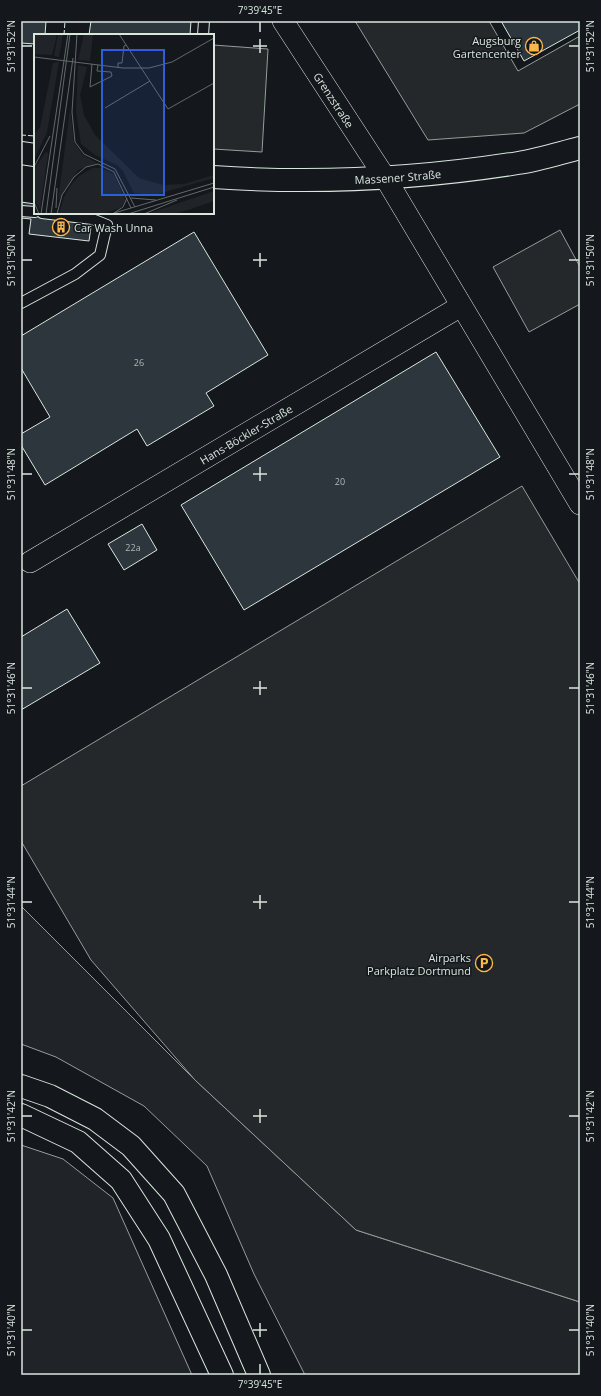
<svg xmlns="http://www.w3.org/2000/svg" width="601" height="1396" font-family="'Open Sans',sans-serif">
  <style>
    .green { fill: #202428; stroke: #939e99 }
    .parking { fill: #24282b; stroke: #939e99 }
    .building { fill: #2c363c; stroke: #d8e6dc }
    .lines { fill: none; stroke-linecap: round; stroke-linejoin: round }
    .service-casing { stroke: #d8e6dc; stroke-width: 12 }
    .minor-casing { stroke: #d8e6dc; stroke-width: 22 }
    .secondary-casing { stroke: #d8e6dc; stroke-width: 24 }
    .motorway-casing { stroke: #d8e6dc; stroke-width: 24 }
    .service { stroke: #14181c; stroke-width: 10 }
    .minor { stroke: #14181c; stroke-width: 21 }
    .secondary { stroke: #14181c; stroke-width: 22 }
    .motorway { stroke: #14181c; stroke-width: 22 }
    .fence { stroke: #d8e6dc; stroke-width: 1; stroke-dasharray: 5 2; stroke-linecap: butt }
    .ticks { fill: none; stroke: #d8e6dc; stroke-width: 1.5 }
    .labels { text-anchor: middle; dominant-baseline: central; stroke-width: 3; stroke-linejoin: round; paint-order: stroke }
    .number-label { font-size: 9px; fill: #adbab4 }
    .poi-label { font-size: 11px; fill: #d8e6dc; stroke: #14181c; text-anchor: end }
    .street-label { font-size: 11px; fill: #d8e6dc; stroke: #14181c }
    .inset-road { fill: none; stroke: #626a69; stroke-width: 1 }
    .view { fill: #305dd8; fill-opacity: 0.15; stroke: #305dd8; stroke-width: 2 }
    .inset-edge { fill: none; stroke: #d8e6dc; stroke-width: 2 }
    .neatline { fill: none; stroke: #d8e6dc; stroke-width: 1.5 }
    .ticks-label { font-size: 10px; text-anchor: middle; fill: #d8e6dc }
  </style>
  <rect width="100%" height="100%" fill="#14181c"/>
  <g class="green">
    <polygon points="21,906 195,1080 356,1230 580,1302 580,1375 305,1375 254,1274 207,1166 144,1106 56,1057 21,1044"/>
    <polygon points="21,1145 63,1159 113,1198 192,1375 21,1375"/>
  </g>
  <g class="parking">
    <polygon points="355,21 489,21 518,71 580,36 580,104 524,133 428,140"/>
    <polygon points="213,45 268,49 262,152 213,149"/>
    <polygon points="560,230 580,267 580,304 529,332 493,267"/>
    <polygon points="522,486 580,584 580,1302 356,1230 195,1080 91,960 21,841 21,786"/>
  </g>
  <g class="building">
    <polygon points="21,21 46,21 45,35 35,35 35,44 21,43"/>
    <polygon points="91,21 191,21 190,35 89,35"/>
    <polygon points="501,21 580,21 580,30 524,61"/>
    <polygon points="21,202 35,204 35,213 93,213 89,241 29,234 31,219 21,218"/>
    <polygon points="194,232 268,355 206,393 214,406 147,446 137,429 45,485 21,445 21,434 50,417 21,368 21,336"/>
    <polygon points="436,352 500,457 244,610 181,505"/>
    <polygon points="142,524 157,550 124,570 108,544"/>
    <polygon points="67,609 100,663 21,710 21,637"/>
  </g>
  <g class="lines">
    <g class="service-casing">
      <g id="service">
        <polyline points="203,35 204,21"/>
        <polyline points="21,211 35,212"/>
        <polyline points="21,303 75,274 100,255 107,225 92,219 42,213"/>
      </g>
    </g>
    <g class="minor-casing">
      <g id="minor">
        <path id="s1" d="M283,21L386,179L580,504"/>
        <path id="s2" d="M30,562L461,306"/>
      </g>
    </g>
    <g class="secondary-casing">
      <g id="secondary">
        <polyline points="21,153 35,155"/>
        <path id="s3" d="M213,177C315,184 417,179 518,163C539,160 560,153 580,148"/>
      </g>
    </g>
    <g class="motorway-casing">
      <g id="motorway">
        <polyline points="21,1086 50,1096 95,1119 131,1146 174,1194 216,1275 259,1375"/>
        <polyline points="21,1115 78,1142 121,1180 159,1239 222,1375"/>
      </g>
    </g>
    <use href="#service" class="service"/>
    <use href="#minor" class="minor"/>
    <use href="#secondary" class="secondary"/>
    <use href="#motorway" class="motorway"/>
    <g class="fence">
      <polyline points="64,35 65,21"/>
      <polyline points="21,135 35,136"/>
    </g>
  </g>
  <path class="ticks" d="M260,22V32M260,39V53M22,46H32M253,46H267M569,46H579M260,253V267M22,260H32M253,260H267M569,260H579M260,467V481M22,474H32M253,474H267M569,474H579M260,681V695M22,688H32M253,688H267M569,688H579M260,895V909M22,902H32M253,902H267M569,902H579M260,1109V1123M22,1116H32M253,1116H267M569,1116H579M260,1323V1337M22,1330H32M253,1330H267M569,1330H579M260,1364V1374"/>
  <defs>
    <g id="shop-ring" transform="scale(0.9)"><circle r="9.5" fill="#14181c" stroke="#ffb74d" stroke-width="1.5"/><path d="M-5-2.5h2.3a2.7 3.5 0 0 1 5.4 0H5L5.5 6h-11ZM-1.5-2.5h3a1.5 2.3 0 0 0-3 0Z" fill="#ffb74d"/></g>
    <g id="building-ring" transform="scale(0.9)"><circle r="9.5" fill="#14181c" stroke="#ffb74d" stroke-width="1.5"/><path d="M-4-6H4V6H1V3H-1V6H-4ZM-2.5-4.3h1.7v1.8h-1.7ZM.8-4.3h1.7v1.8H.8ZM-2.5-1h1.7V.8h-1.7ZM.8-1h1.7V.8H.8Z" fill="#ffb74d"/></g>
    <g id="parking-ring" transform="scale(0.9)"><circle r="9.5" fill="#14181c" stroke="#ffb74d" stroke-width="1.5"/><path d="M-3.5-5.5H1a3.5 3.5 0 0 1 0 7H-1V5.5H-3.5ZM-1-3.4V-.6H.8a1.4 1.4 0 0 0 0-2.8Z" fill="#ffb74d"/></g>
  </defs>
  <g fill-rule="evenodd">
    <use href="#shop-ring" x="534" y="46"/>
    <use href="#building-ring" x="61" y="227"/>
    <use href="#parking-ring" x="484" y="963"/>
  </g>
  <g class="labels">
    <g class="number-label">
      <text x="139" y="362">26</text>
      <text x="340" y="481">20</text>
      <text x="133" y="547">22a</text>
    </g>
    <g class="poi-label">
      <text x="521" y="40">Augsburg<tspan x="521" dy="13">Gartencenter</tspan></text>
      <text x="74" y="227" text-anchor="start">Car Wash Unna</text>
      <text x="471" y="957">Airparks<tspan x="471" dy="13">Parkplatz Dortmund</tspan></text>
    </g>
    <g class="street-label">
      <text stroke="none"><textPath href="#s1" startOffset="94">Grenzstraße</textPath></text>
      <text stroke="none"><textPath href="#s3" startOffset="185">Massener Straße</textPath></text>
      <text stroke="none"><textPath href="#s2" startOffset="251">Hans-Böckler-Straße</textPath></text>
    </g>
  </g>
  <g transform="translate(34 34)">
    <rect width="180" height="180" fill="#14181c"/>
    <path d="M0,0H23L18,21L0,20ZM24,0H29L25,23L20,22ZM50,0H59L56,27L44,26ZM25,28L13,98L0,126V99L6,94L19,29ZM44,31L53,33L46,61L50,81L61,101L105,144L129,151L150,150L180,141V144L117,162L100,159L89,137L83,131L61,121L47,110L42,78ZM36,75L40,109L49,121L63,129L44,136L24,167ZM12,118L14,119L6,176L0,165V135ZM59,134H67L80,140L91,165L90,169L86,174L68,180H25L30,163L37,151L45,142ZM180,157V167L154,176L139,180H113Z" fill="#202428"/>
    <path class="inset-road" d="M43,0L38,78L41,108L50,120L81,135L101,173M85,0L134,75L180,49M0,23L89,34H115L138,28L180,4M58,30L56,53L78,42L77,38L63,37L64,31M84,33V29H88L90,12L92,11M71,74L116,47M0,133L16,102M97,164L122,166M0,168L5,180M22,174L23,154M80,179L89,173L93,164M7,180L34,0M12,180L36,0M17,180L39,24M23,180L28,161L40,143L52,133L64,130L80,138L97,174M77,180L180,149M94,180L180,153M110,180L143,166"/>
    <path class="view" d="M68,16H130V161H68Z"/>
    <rect width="180" height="180" class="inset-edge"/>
  </g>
  <rect width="601" height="1396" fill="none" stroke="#14181c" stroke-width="44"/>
  <rect x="22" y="22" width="557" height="1352" class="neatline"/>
  <g class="ticks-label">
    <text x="260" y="14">7°39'45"E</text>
    <text transform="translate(11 46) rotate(-90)" y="4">51°31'52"N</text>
    <text transform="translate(590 46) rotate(-90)" y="4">51°31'52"N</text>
    <text transform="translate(11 260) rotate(-90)" y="4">51°31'50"N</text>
    <text transform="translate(590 260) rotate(-90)" y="4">51°31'50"N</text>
    <text transform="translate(11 474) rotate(-90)" y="4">51°31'48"N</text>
    <text transform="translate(590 474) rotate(-90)" y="4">51°31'48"N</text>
    <text transform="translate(11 688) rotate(-90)" y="4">51°31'46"N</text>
    <text transform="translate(590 688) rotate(-90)" y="4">51°31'46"N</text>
    <text transform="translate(11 902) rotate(-90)" y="4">51°31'44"N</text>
    <text transform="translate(590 902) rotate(-90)" y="4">51°31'44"N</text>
    <text transform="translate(11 1116) rotate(-90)" y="4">51°31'42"N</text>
    <text transform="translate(590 1116) rotate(-90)" y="4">51°31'42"N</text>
    <text transform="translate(11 1330) rotate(-90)" y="4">51°31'40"N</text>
    <text transform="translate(590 1330) rotate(-90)" y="4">51°31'40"N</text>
    <text x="260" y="1388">7°39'45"E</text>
  </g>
</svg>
